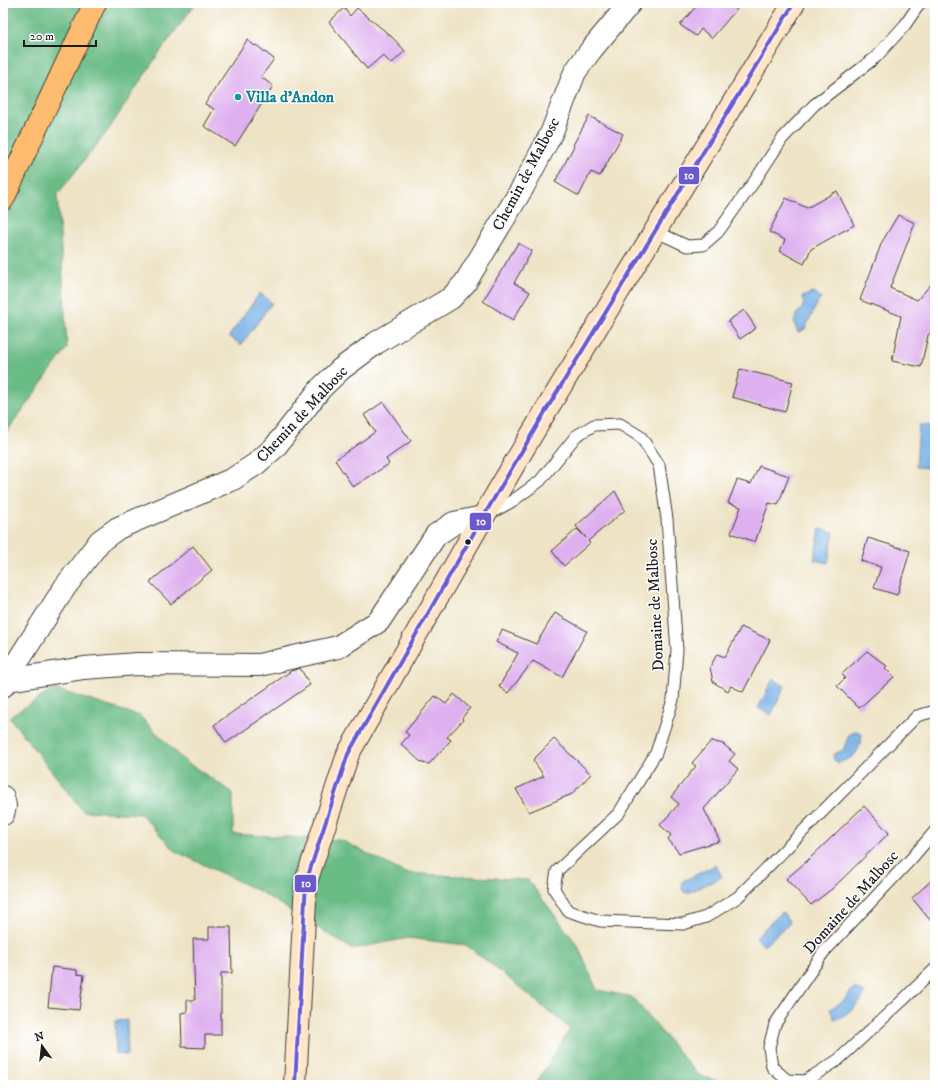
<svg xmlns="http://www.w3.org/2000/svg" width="938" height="1088" font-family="'IM FELL DW Pica',serif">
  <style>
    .forest { fill: #6abc87; stroke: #436c52 }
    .water { fill: #74aee4; stroke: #486580 }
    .building { fill: #deb0ef }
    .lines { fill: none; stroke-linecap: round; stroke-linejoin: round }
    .service-casing { stroke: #3c3a35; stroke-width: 13 }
    .minor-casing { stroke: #3c3a35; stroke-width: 24 }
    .secondary-casing { stroke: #3c3a35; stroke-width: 24 }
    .primary-casing { stroke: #3c3a35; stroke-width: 24 }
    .service { stroke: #fff; stroke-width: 11 }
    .minor { stroke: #fff; stroke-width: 22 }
    .secondary { stroke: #ffe4c6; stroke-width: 22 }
    .primary { stroke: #febc70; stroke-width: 22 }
    .bus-1-casing { stroke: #fff; stroke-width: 7 }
    .bus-1 { stroke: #6a5acd; stroke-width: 4 }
    .culture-dot { fill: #0f9aa8; stroke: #fff; stroke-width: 1.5 }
    .bus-dot { fill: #1c1c1c; stroke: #fff; stroke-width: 1.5 }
    .labels { text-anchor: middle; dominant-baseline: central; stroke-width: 3; stroke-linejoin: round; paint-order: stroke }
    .culture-label { font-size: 16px; font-weight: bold; fill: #0d838f; stroke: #fff; text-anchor: start }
    .street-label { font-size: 16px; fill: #1c1c1c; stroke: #fff }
    .line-badge { stroke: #fff; stroke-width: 1.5 }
    .badge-label { font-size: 11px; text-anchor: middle; font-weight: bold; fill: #fff }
  </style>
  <rect width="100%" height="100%" fill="#fff"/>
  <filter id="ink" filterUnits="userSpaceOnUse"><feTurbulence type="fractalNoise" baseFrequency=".025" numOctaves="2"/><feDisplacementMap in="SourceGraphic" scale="8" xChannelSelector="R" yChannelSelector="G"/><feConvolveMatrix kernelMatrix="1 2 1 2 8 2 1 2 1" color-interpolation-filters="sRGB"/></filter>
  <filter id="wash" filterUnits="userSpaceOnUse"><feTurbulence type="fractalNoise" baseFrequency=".012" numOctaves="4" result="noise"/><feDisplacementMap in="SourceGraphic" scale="16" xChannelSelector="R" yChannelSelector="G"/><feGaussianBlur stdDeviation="0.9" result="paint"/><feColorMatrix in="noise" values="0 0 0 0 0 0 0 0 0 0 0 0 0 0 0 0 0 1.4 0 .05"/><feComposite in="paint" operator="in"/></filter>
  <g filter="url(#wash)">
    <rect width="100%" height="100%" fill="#eee3c5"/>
    <g class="forest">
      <polygon points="3,3 196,3 159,53 109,129 57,195 62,262 67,348 3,437"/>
      <polygon points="54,689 140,716 182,759 233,793 233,834 341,840 405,873 528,880 578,946 597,990 632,997 698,1075 729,1085 535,1085 570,1029 507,977 466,945 408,938 352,949 259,891 175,851 141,814 83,811 9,717"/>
    </g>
    <g class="water">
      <polygon points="260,293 272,303 241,345 229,336"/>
      <path d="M812,293H816L821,298L816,306L805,329L798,333L794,323L797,313C802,310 806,304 802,297Z"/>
      <polygon points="919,425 935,426 933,468 916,467"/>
      <polygon points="820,529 834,532 828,563 814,560"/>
      <polygon points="773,679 785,686 771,715 758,708"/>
      <path d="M855,731L860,732L862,735C860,744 859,755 848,759C845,761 842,761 839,763L834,760L833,756L834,754L843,750L849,735Z"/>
      <polygon points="716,865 722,877 688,893 684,892 682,889 683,881"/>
      <polygon points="782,912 790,922 764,946 756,937"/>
      <path d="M854,988L865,993C859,1006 848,1014 835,1020L830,1009L842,1002Z"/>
      <polygon points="127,1020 128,1055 116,1054 115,1021"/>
    </g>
    <g id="blocks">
      <g class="building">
        <polygon points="699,3 742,3 712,38 701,29 696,36 680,25"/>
        <polygon points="344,8 350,16 357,8 392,37 405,51 391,64 383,55 367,69 329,22"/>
        <polygon points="247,40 255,46 256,45 274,59 261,77 273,86 235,146 204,126 214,109 205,104"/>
        <polygon points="589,116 623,134 600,176 591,172 579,196 555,182 574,146 573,145"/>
        <polygon points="837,191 854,225 811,249 804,264 780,251 785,240 769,232 786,198 807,208"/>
        <polygon points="898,215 915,223 890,288 917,300 935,280 935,327 928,335 921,367 892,361 901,316 860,300 882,242"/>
        <polygon points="518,243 532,251 514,283 530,292 513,320 483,301"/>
        <polygon points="744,310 756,328 740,339 728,321"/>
        <polygon points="740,369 793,382 785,412 732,397"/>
        <polygon points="383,402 411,441 386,459 389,464 353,487 335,460 375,432 364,415"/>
        <polygon points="759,466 789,476 778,505 769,503 755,542 731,533 741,507 728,503 737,480 751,484"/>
        <polygon points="615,491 625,510 588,541 590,543 564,566 552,551 577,529 586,538 576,526"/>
        <polygon points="868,538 910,551 897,595 874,588 881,567 861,561"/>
        <polygon points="193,546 212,570 171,604 150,582"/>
        <polygon points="555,613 587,631 562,677 533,661 508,693 499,687 518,653 496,642 502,630 536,644"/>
        <polygon points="741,627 770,640 743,692 731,686 728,691 713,682 710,667 717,654 725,657"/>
        <polygon points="867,651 887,666 885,668 894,677 859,708 837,686 845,678 842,674"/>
        <polygon points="300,668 310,685 226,743 214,725 291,671"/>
        <polygon points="454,694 470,708 462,718 463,720 447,737 451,740 429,764 422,763 401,744 409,735 405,732 435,696 446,704"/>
        <polygon points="554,739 591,774 572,794 529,812 516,789 544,776 533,760"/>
        <polygon points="711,741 723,744 735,754 729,761 738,769 704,809 720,841 679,853 668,839 671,835 660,825 679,804 671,797 696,766 692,763"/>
        <polygon points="864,806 889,833 833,888 811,905 786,879 807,861"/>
        <polygon points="935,877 935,926 912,898"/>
        <polygon points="209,927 231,927 232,973 221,973 221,1035 205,1035 205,1048 182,1047 181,1013 187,1012 187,1000 195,1000 193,939 209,939"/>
        <polygon points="52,967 77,970 77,974 84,975 79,1010 48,1007"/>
      </g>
    </g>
  </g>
  <g filter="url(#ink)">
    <use href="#blocks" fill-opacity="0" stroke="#3c3a35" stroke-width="1"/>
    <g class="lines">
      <g class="service-casing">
        <g id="service">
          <polyline points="655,231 687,246 703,245 718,232 756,179 782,139 814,105 876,57 905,25 920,3"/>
          <polyline points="489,514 511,502 540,481 576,436 594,425 620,424 641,437 659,465 667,519 677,650 673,700 656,753 619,813 557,871 554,889 568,911 600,921 683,924 706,917 738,897 917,716 935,711"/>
          <polyline points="935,831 912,858 823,953 775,1024 769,1047 772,1067 787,1080 805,1081 838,1060 903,1000 935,969"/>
        </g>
      </g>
      <g class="minor-casing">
        <g id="minor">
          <polyline points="8,680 84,668 138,664 259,665 338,647 379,621 436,535 454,523 483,517"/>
          <polyline points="3,686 8,680 16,664 65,587 100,541 118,528 233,479 256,464 275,447 321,388 341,369 376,343 451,298 465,283 523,187 551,134 575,72 591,50 630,3"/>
          <polyline points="3,797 5,806 3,814"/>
        </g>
      </g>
      <g class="secondary-casing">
        <polyline id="secondary" points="295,1085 306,882 348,754 476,529 545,412 794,3"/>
      </g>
      <g class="primary-casing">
        <polyline id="primary" points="3,199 95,3"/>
      </g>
      <use href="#service" class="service"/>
      <use href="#minor" class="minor"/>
      <use href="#secondary" class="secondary"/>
      <use href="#primary" class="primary"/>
      <g class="bus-1-casing">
        <polyline id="bus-1" points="295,1085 306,882 348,754 476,529 545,412 794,3"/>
      </g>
      <use href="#bus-1" class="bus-1"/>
    </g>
  </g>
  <circle class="culture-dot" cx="238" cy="97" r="4"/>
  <circle class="bus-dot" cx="468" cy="542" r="3.5"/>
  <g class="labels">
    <g class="culture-label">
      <text x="246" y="97">Villa d'Andon</text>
    </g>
    <g class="street-label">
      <text transform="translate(526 174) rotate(-62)">Chemin de Malbosc</text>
      <text transform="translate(302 414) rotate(-47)">Chemin de Malbosc</text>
      <text transform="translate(655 605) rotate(-93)">Domaine de Malbosc</text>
      <text transform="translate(851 902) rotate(-48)">Domaine de Malbosc</text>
    </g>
  </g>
  <g class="line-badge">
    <rect x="678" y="166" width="22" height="19" rx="4" fill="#6a5acd"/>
    <rect x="469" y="512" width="23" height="19" rx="4" fill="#6a5acd"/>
    <rect x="294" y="874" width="23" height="19" rx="4" fill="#6a5acd"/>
  </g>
  <g class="badge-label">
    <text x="689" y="179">10</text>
    <text x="481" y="525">10</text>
    <text x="306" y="887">10</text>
  </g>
  <rect width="938" height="1088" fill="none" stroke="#fff" stroke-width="16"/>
  <g transform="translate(42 1046) rotate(345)" stroke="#ffffff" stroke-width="3" paint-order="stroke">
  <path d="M0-3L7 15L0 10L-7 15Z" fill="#1c1c1c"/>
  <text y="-6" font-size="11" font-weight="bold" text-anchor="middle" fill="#1c1c1c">N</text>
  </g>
  <path d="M24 40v6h72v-6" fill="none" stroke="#1c1c1c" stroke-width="2"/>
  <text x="30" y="40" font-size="12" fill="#1c1c1c" stroke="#ffffff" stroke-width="3" paint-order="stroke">20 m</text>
</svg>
